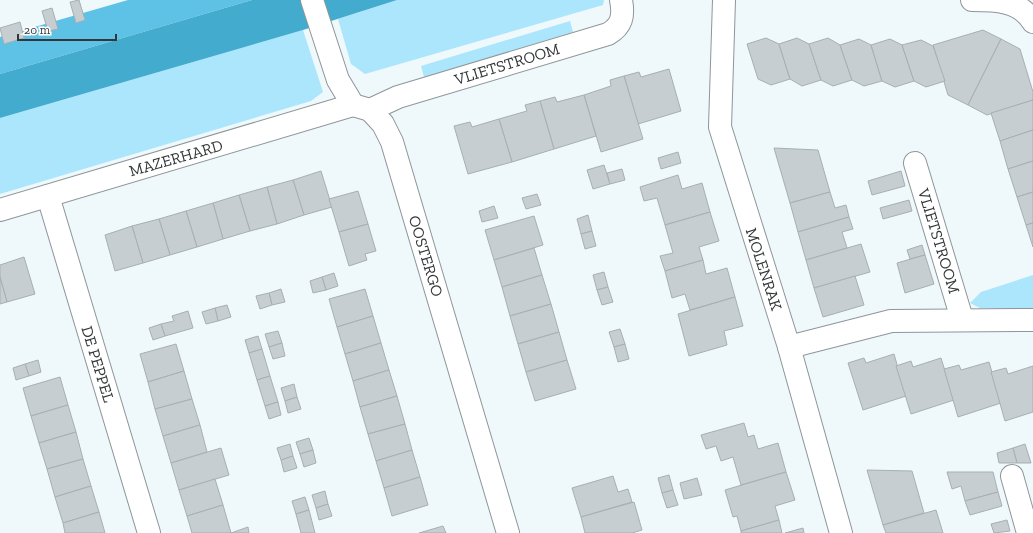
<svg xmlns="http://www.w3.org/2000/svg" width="1033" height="533" font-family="'Zilla Slab',serif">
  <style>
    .green { fill: #abe6fd }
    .forest { fill: #5dc2e6 }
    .water { fill: #43abce }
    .building { fill: #c6ced1; stroke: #a7afb2 }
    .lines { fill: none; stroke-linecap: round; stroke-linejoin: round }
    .minor-casing { stroke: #8e9699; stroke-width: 24 }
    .minor { stroke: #fff; stroke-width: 22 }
    .labels { text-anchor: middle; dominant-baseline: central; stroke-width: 4; stroke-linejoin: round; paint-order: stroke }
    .street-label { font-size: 16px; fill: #343738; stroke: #fff }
  </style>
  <rect width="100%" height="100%" fill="#eff8fb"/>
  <g class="green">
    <polygon points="397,0 604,0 603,5 365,74 351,64 338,19"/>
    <polygon points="570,21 573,32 424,77 421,66"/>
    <polygon points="303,30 323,92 311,101 0,194 0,118"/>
    <polygon points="1033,275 1033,309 980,308 970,303 981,292"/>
  </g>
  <polygon class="forest" points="128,0 252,0 0,74 0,37"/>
  <polygon class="water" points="252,0 397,0 303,30 0,118 0,74"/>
  <g class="building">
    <polygon points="79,0 85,20 76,23 70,2"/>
    <polygon points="52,8 58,29 48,31 42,11"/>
    <polygon points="20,22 24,38 4,44 0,28"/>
    <polygon points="983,30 1001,39 968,105 948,95 933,45"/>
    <polygon points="766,38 779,44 790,79 771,85 758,79 747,44"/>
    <polygon points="797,38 809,44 821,80 802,86 790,79 779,44"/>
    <polygon points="828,38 840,45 852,80 833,86 821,80 809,44"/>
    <polygon points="859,39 871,45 882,81 864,86 852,80 840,45"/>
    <polygon points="890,39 902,45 914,81 895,87 882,81 871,45"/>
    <polygon points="1001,39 1020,49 1033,92 1033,100 987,115 968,105"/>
    <polygon points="921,40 933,46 945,81 926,87 914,81 902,45"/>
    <polygon points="669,69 681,111 638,124 624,76 639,72 641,77"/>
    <polygon points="624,76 643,139 601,152 584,95 611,86 610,80"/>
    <polygon points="584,95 596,136 554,149 540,101 555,97 557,102"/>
    <polygon points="1033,100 1033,130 1000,141 991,113"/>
    <polygon points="540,101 554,149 512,162 499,119 527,111 525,105"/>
    <polygon points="499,119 512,162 468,174 454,126 470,122 472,127"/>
    <polygon points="1033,130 1033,161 1008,169 1000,141"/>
    <polygon points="774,148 818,150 830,192 790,203"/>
    <polygon points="678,152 681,163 661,169 658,158"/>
    <polygon points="1033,161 1033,192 1017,197 1008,169"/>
    <polygon points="604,165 610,184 593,189 587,170"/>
    <polygon points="622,169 625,180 610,184 607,173"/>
    <polygon points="321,171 332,207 304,215 293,180"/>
    <polygon points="901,171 905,186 872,195 868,181"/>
    <polygon points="678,175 682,189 702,183 710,212 665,225 657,198 644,201 640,187"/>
    <polygon points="293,180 304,215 277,224 267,187"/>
    <polygon points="267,187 277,224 250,231 239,195"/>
    <polygon points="358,191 368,224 339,232 329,199"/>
    <polygon points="830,192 835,208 846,205 849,217 798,232 790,203"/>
    <polygon points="1033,192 1033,223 1026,225 1017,197"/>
    <polygon points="537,194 541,205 526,209 522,198"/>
    <polygon points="239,195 250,231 223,239 213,203"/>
    <polygon points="909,200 912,211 883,219 880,208"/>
    <polygon points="213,203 223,239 197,247 186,211"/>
    <polygon points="494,206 498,218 482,222 479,211"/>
    <polygon points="186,211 197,247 170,255 159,219"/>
    <polygon points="710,212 719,241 699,247 703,260 665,271 660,256 673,253 665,225"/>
    <polygon points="588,215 592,231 581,234 577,219"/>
    <polygon points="534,216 543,245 494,260 485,230"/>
    <polygon points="849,217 853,229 842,232 847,248 806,260 798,232"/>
    <polygon points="159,219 170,255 143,263 132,226"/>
    <polygon points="1033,223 1033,247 1026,225"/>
    <polygon points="368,224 376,251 365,254 367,260 349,266 339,232"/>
    <polygon points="132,226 143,263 115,271 105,235"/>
    <polygon points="592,231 596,246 585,249 581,234"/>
    <polygon points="861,244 870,272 814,288 806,260"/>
    <polygon points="922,245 925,255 910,259 907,250"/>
    <polygon points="534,248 542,275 502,287 494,260"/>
    <polygon points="925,255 934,284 905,293 897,263"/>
    <polygon points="24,257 35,294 7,302 0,277 0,265"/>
    <polygon points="703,260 706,274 727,268 735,297 690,310 685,294 672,298 665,271"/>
    <polygon points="604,272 608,287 597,290 593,275"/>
    <polygon points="334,273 338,286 326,290 322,277"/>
    <polygon points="542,275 551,304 510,316 502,287"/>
    <polygon points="855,276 864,305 823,317 814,288"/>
    <polygon points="0,277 7,302 0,304"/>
    <polygon points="322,277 326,290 313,293 310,281"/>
    <polygon points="608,287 613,302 602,305 597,290"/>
    <polygon points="281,289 285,302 272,305 269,293"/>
    <polygon points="365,289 373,316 337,327 329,299"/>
    <polygon points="269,293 272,305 260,309 256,296"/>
    <polygon points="735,297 743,326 724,331 727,345 689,356 678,314"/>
    <polygon points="551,304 559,332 518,344 510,316"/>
    <polygon points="227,305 231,317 218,321 215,308"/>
    <polygon points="215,308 218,321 206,324 202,312"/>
    <polygon points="188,311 193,328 165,336 161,324 174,321 172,316"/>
    <polygon points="373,316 381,343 345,354 337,327"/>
    <polygon points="161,324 165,336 153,340 149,328"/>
    <polygon points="620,329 625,344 614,347 609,332"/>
    <polygon points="278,331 282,343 269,347 265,334"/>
    <polygon points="559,332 567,360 526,372 518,344"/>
    <polygon points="258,336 262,349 249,353 245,340"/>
    <polygon points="282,343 285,356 273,359 269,347"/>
    <polygon points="381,343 389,370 353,381 345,354"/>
    <polygon points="176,344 184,371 148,382 140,354"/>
    <polygon points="625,344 629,359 618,362 614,347"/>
    <polygon points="262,349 270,376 257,380 249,353"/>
    <polygon points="894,354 906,396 863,410 848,363 864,358 866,363"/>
    <polygon points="941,358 954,400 911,414 896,366 911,361 913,367"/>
    <polygon points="38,360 41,372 29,376 25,364"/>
    <polygon points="567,360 576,389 535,401 526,372"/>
    <polygon points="989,362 1001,403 958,417 944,369 959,365 961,370"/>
    <polygon points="25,364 29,376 16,380 13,368"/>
    <polygon points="1033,366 1033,412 1005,421 991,372 1006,368 1008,374"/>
    <polygon points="389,370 397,396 360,407 353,381"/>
    <polygon points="184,371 192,399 155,409 148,382"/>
    <polygon points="270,376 278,402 265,406 257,380"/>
    <polygon points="60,377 68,405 31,416 23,388"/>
    <polygon points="294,384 297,397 285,401 281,388"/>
    <polygon points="397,396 405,424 368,434 360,407"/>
    <polygon points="297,397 301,409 288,413 285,401"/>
    <polygon points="192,399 200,425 163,436 155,409"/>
    <polygon points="278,402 281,415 269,419 265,406"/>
    <polygon points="68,405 76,432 39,443 31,416"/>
    <polygon points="744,423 748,437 754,435 758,449 778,443 786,472 741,485 733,457 721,461 716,446 706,449 701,435"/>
    <polygon points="405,424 412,450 376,461 368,434"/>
    <polygon points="200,425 207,452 171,463 163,436"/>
    <polygon points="76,432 83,459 47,469 39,443"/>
    <polygon points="309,438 313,450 300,454 296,442"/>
    <polygon points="290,444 293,456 281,460 277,448"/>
    <polygon points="1025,444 1031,463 1017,463 1013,448"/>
    <polygon points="221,448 229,475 179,490 171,463"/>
    <polygon points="1013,448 1017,463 999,463 997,453"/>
    <polygon points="313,450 316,463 304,467 300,454"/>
    <polygon points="412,450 420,477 384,488 376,461"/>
    <polygon points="293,456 297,468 284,472 281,460"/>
    <polygon points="83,459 91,486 55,497 47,469"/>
    <polygon points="867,470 912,471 924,513 883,525"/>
    <polygon points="786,472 795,500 775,506 779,520 741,531 737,516 733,517 725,490"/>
    <polygon points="947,472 993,472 998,492 965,501 961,486 952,489"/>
    <polygon points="669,475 673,490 662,493 658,478"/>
    <polygon points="613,476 618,492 628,489 632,502 581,517 572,488"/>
    <polygon points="420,477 428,505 392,516 384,488"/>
    <polygon points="697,478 702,495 684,499 680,483"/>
    <polygon points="215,479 223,505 187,516 179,490"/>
    <polygon points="91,486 99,512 63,523 55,497"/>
    <polygon points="673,490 678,505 667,508 662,493"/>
    <polygon points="325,491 328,504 316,508 312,495"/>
    <polygon points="998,492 1002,506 970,515 965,501"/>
    <polygon points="305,497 309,510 296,514 292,501"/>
    <polygon points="634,502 642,530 632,533 585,533 581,517"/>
    <polygon points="328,504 332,516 319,520 316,508"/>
    <polygon points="223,505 231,533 192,533 187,516"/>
    <polygon points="309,510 315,533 301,533 296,514"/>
    <polygon points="936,510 943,533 886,533 883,525"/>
    <polygon points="99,512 105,533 65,533 63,523"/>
    <polygon points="779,520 782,533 741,533 741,531"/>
    <polygon points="1007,520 1010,531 994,533 991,524"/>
    <polygon points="443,526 446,533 419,533"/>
    <polygon points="248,527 249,533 230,533 231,533"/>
    <polygon points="803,528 804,533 785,533"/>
  </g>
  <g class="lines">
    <g class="minor-casing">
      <g id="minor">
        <polyline points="312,0 338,80 353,105 370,110 383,124 392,142 508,533"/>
        <polyline points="724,0 720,127 789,347 841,533"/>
        <path d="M972,0C995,0 1020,0 1033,22"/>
        <path d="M370,110L398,97L608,34C622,26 624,16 621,0"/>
        <polyline points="915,163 962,319"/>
        <polyline points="48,196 149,533"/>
        <polyline points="0,210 353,105"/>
        <polyline points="789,347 891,321 1033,320"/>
        <polyline points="1012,476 1028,533"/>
      </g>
    </g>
    <use href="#minor" class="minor"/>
  </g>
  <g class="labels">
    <g class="street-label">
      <text transform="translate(507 64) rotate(-17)">VLIETSTROOM</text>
      <text transform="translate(176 158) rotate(-16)">MAZERHARD</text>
      <text transform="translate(939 241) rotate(73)">VLIETSTROOM</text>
      <text transform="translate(426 256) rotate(73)">OOSTERGO</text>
      <text transform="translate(764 269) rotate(72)">MOLENRAK</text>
      <text transform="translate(98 364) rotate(73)">DE PEPPEL</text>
    </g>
  </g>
  <path d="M18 34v6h98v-6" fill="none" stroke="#343738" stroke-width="2"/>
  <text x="24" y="34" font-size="12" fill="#343738" stroke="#ffffff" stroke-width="3" paint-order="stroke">20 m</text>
</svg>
